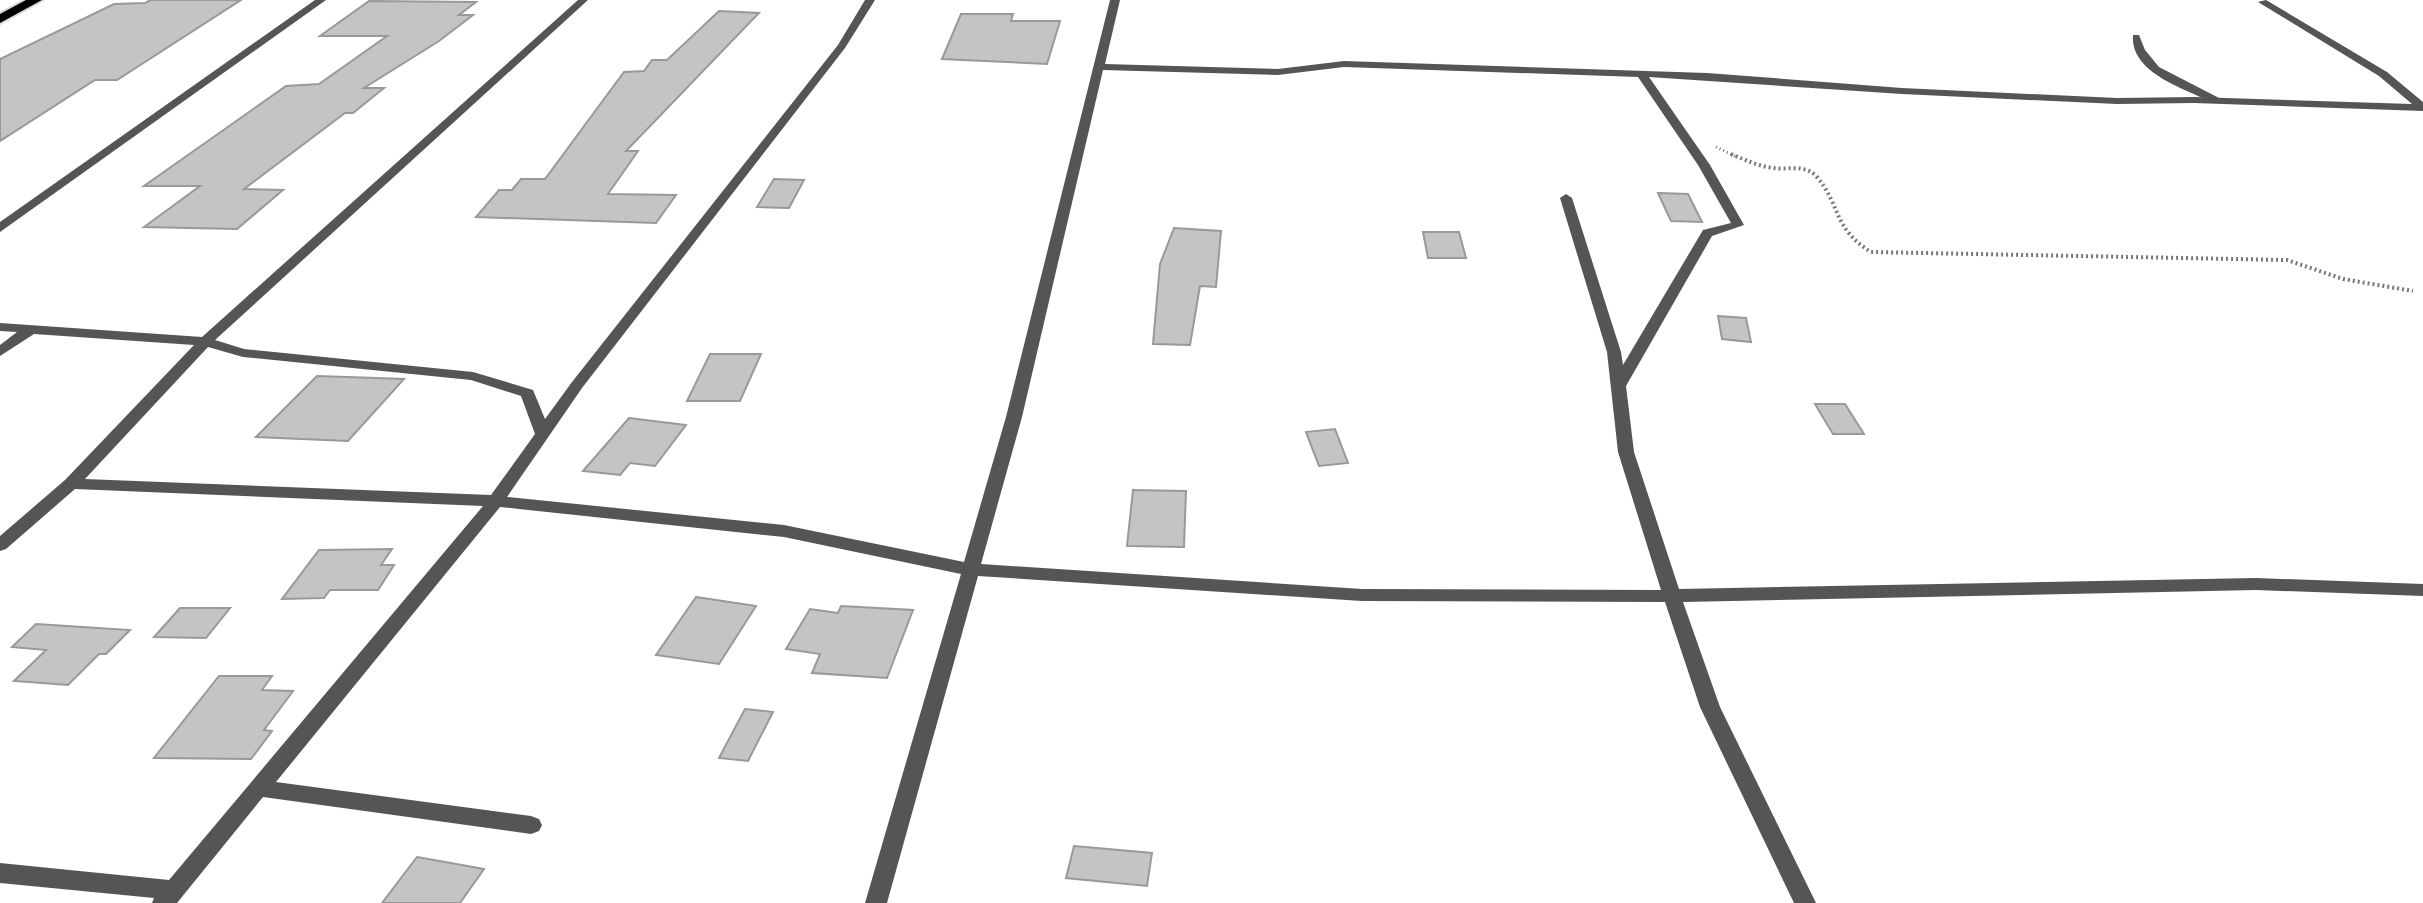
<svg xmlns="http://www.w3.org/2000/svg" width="2423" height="903" font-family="Jost,sans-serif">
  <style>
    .building { fill: #c4c4c4; stroke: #999; stroke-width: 2 }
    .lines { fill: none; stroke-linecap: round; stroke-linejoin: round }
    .trunk-casing { stroke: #dbdbdb; stroke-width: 4 }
    .path-far1 { stroke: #777; stroke-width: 3; stroke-dasharray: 1 3; stroke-linecap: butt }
    .path { stroke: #777; stroke-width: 4; stroke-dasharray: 2 3; stroke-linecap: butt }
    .service { fill: #555; fill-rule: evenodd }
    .minor { fill: #555; fill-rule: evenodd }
    .trunk { fill: #000; fill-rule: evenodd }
  </style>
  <rect width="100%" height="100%" fill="#fff"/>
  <g class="building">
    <polygon points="151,0 241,0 117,80 95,80 0,141 0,59 114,4 145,3"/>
    <polygon points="369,1 476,2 459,15 473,15 439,41 364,88 384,88 353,113 345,113 244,189 283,190 237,229 144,227 200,186 144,186 286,86 319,84 387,36 320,36"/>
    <polygon points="719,11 759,13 626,151 638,151 608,194 676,195 656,223 476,217 499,190 512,190 521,179 545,179 624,72 644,71 652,60 667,60"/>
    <polygon points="961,14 1013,14 1011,21 1060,21 1047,64 942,59"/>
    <polygon points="774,179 804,180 789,208 757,207"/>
    <polygon points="1658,193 1688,194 1702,222 1671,221"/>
    <polygon points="1174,228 1221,231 1216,287 1200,286 1190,345 1153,344 1160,264"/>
    <polygon points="1423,232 1459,232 1466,258 1428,258"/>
    <polygon points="1718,316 1746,318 1751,342 1722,339"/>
    <polygon points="710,354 761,354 740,401 687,401"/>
    <polygon points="317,376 404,379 348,441 256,437"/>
    <polygon points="1815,404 1845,404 1864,434 1833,434"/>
    <polygon points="629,418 686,425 655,466 630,463 620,475 583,471"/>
    <polygon points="1335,429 1348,463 1319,466 1306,432"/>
    <polygon points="1133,490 1186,491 1184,547 1127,546"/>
    <polygon points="392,549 381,565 394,565 378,590 330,590 324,598 282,599 319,550"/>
    <polygon points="696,597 756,606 719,664 656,655"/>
    <polygon points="841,606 913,610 887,678 812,673 820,654 786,649 810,609 838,613"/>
    <polygon points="180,608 230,608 206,638 154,637"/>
    <polygon points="36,624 130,630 106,654 99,654 68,685 14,681 46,650 12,647"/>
    <polygon points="219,676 272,676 262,690 293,691 264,730 272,731 251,759 154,758"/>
    <polygon points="745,709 773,712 748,761 719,758"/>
    <polygon points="1074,846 1152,853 1147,886 1066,878"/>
    <polygon points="417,857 484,869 460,903 382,903"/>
  </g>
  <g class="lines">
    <g class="trunk-casing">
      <polygon id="trunk" points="26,0 42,0 0,23 0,14"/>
    </g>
    <polyline class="path-far1" points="1716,147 1735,156"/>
    <path class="path" d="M1731,154C1745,160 1758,166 1773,168C1788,170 1805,164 1816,176C1841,204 1832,228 1871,252L2287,260L2343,279L2413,291"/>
    <path class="service" d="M2133,35H2139L2145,50L2159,67L2219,98V102H2211C2184,88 2130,73 2133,35Z"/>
    <g class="minor">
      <polygon points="315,0 326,0 0,232 0,222"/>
      <path d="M578,0H588L215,340L244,349L473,372L533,390L545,419L572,382L838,45L865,0H875L845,48L582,388L507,497L784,525L964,562L1006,417L1110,0H1120L1105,64L1278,69L1344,61L1707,73L1902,88L2117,98L2194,97L2412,104L2379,76L2258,2L2266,0L2387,72L2423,102V111L2194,103L2117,104L1902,94L1649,77L1710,165L1744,225L1712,236L1626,386L1634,452L1679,589L2256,578L2423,584V596L2256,590L1683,602L1720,707L1816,903H1794L1700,707L1665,602L1362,601L978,576L887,903H865L961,574L784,537L500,507L276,782L531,816L539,819L542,825L539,831L531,834L263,797L177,903H152L154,898L0,883V863L169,880L483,506L75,489L6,549L0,551V536L65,480L194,345L34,334L0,356V345L17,332L0,331V323L202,337ZM1344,67L1638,77L1698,165L1731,223L1703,230L1623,365L1621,352L1572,198L1566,194L1560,198L1607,352L1618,452L1661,590L1362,589L981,564L1022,417L1103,70L1278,75ZM208,347L243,357L471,380L521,396L535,434L491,495L85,479Z"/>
    </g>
    <use href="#trunk" class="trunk"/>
  </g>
</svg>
